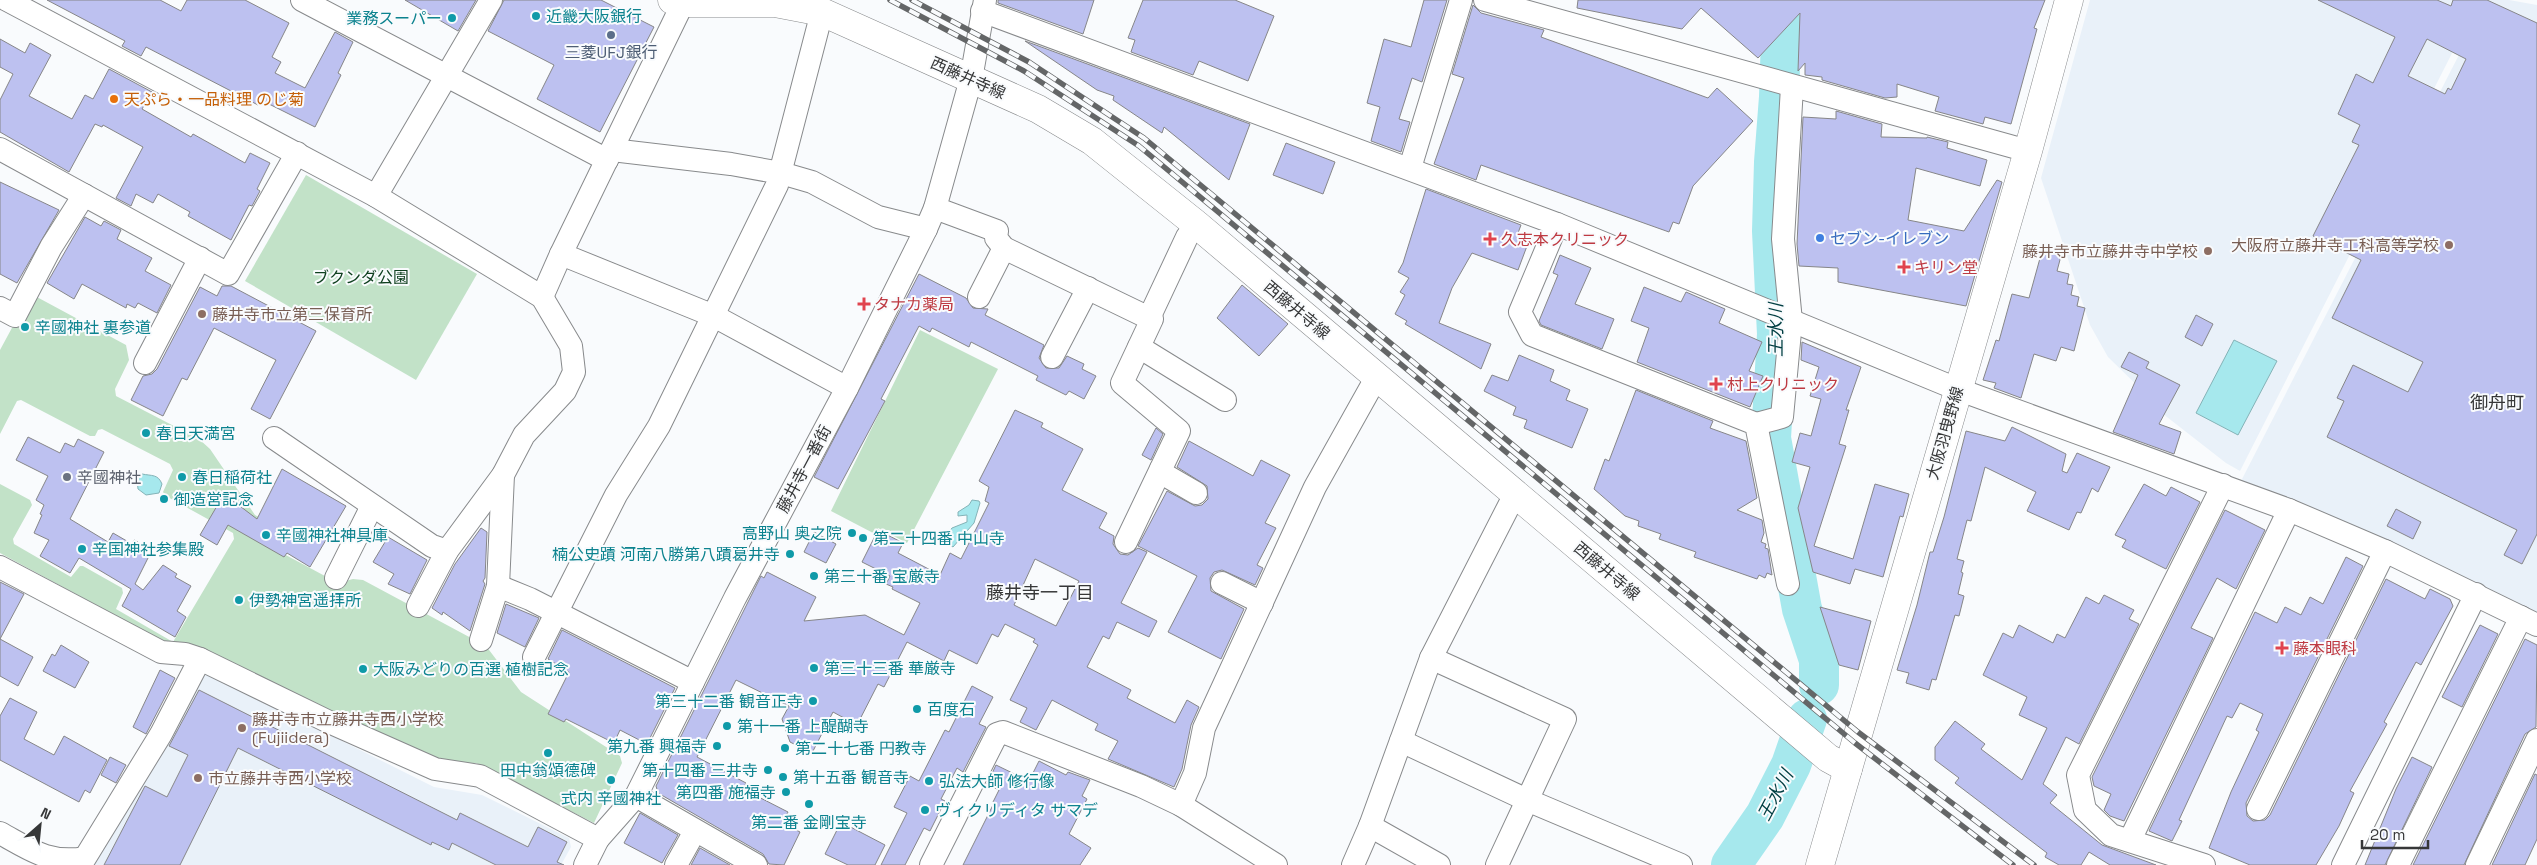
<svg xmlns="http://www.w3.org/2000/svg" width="2537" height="865" font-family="'Space Grotesk','Noto Sans JP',sans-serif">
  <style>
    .built { fill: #e9f1f9 }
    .green { fill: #c2e2c8 }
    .water { fill: #a6e8ed; stroke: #84b3b7 }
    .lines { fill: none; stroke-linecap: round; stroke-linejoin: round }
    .river { stroke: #a6e8ed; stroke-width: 40 }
    .building { fill: #bdc1f0; stroke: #868688; fill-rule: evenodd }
    .minor-casing { stroke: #888a8c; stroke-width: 24 }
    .major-casing { stroke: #888a8c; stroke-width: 29 }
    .minor { stroke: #fff; stroke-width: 22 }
    .major { stroke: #fff; stroke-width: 28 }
    .rail-casing { stroke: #646667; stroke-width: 5.5 }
    .rail { stroke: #f9fbfd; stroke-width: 4; stroke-dasharray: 11; stroke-linecap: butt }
    .culture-dot { fill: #0f9aa8; stroke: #f9fbfd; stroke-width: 2 }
    .service-dot { fill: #5c6f8a; stroke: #f9fbfd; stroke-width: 2 }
    .food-dot { fill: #e8710a; stroke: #f9fbfd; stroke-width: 2 }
    .shop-dot { fill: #3f7fe0; stroke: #f9fbfd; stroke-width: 2 }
    .health-dot { fill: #e0444e; stroke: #f9fbfd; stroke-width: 2 }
    .education-dot { fill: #8d6e63; stroke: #f9fbfd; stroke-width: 2 }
    .worship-dot { fill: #6b7280; stroke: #f9fbfd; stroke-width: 2 }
    .labels { text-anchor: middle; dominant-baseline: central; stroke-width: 4; stroke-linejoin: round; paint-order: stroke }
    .culture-label { font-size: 16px; fill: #0d838f; stroke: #f9fbfd; text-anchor: start }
    .service-label { font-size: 16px; fill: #4e5e75; stroke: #f9fbfd }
    .street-label { font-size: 16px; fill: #363738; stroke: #f9fbfd }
    .food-label { font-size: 16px; fill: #c56008; stroke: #f9fbfd; text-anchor: start }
    .shop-label { font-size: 16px; fill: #366cbe; stroke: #f9fbfd; text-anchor: start }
    .health-label { font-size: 16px; fill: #be3a42; stroke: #f9fbfd; text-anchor: start }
    .education-label { font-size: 16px; fill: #785e54; stroke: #f9fbfd; text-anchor: start }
    .park-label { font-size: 16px; fill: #0f401f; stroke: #f9fbfd }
    .worship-label { font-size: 16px; fill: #5b616d; stroke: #f9fbfd; text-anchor: start }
    .water-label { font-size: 18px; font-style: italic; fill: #003e42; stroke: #f9fbfd }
    .neighbourhood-label { font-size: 18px; fill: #363738; stroke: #f9fbfd }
  </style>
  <rect width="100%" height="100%" fill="#f9fbfd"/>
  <g class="built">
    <polygon points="2090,0 2479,0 2240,471 2226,463 2149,403 2149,397 2108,357 2090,325 2041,178"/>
    <polygon points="2487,0 2509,0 2537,5 2537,615 2239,485"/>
    <polygon points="200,670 434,787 482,795 569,838 571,847 561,865 89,865"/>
  </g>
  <g class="green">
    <polygon points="306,175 477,274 416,380 245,281"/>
    <polygon points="35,296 126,345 129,360 115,389 116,396 199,439 210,449 255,515 284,530 282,553 338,583 353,579 363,580 486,646 521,692 620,756 622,763 594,823 476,763 441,762 170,645 0,553 0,484 30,500 32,505 13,539 14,544 71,577 80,566 83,566 122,588 123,593 116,609 173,642 234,539 233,533 166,496 163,492 173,470 170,464 102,429 98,430 95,436 90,436 21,400 17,401 0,434 0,350 27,300"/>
    <polygon points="920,330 998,369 907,543 878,528 875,534 831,511"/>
  </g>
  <g class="water">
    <polygon points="2234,340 2277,361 2238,435 2196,413"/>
    <path d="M142,474C152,476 158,474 162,484L159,493L146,495L138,489L137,479Z"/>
    <polygon points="972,500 979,501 980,503 974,523 953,547 950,545 947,534 952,528 967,522 967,515 958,516 958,512 969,505"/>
  </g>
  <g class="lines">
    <g class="river">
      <polyline points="1784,0 1782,8 1779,97 1774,162 1772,231 1777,334 1771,438 1802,609 1819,660 1819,685"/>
      <polyline points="1731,865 1765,816 1791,765 1807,719"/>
    </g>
  </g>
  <g class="building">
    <polygon points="47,0 160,0 181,11 187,0 245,0 289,23 272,57 281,62 275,73 305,88 335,32 353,42 338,73 341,75 315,127 261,100 258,105 146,47 141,56 122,46 125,41"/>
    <polygon points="405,0 476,0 458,31"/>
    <polygon points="504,0 601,0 654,27 600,132 537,99 554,65 488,31"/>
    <polygon points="998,0 1094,0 1083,34 998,3"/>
    <polygon points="1143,0 1235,0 1274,16 1248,81 1199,61 1193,75 1131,52 1135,40 1128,38"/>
    <polygon points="1424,0 1447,0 1422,82 1412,78 1399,119 1410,122 1401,152 1371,141 1380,107 1367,103 1384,39 1411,47"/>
    <polygon points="1578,0 2045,0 2034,28 2037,29 2011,124 1985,117 1983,124 1935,111 1939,97 1897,84 1897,97 1885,98 1822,80 1822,77 1805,75 1805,63 1798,71 1800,13 1758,58 1701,8 1682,29 1577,8"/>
    <path d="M2318,0H2437L2451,6L2453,0H2487L2537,23V534L2522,564L2504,555L2517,530L2327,437L2344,401L2337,398L2353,365L2408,392L2423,362L2332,318L2361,260L2313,236L2359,145L2352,142L2360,125L2338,114L2356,74L2373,83L2395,37ZM2427,39L2466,59L2451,90L2448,88L2445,94L2408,76Z"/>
    <polygon points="1473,5 1481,13 1544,30 1541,37 1708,98 1717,88 1753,121 1693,186 1679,224 1673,222 1669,232 1481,165 1476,180 1434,164 1464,78 1452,74"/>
    <polygon points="0,39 25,53 30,43 51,55 29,96 72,119 85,95 93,99 109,69 152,92 142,109 191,137 193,134 245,163 250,153 270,163 257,189 260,191 252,206 249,205 231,240 188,216 190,212 158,194 153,203 136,194 131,206 116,198 143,147 103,125 102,127 95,124 69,172 0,132 0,100 13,74 0,67"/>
    <polygon points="1025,41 1250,124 1229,180 1164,127 1162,133 1113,100 1114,96 1097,90"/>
    <polygon points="1836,111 1882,124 1881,137 1927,138 1927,137 1948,142 1947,148 1987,160 1980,186 1916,168 1908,220 1964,231 1997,180 2002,182 1966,306 1838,282 1838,268 1799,266 1797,244 1803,117 1836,119"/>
    <polygon points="1286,143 1335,162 1323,194 1273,175"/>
    <polygon points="0,182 59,210 17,283 0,274"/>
    <polygon points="1426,189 1521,225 1518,233 1530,238 1518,270 1472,253 1452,288 1439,323 1491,344 1481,369 1405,324 1407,321 1395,314 1405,295 1400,292 1409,278 1398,272 1403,263"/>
    <polygon points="85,217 101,226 104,221 121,230 117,239 152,258 145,271 171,285 157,313 138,303 135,308 127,304 126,308 82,284 74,299 47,283"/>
    <polygon points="2042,251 2061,256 2057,271 2069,274 2067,284 2073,285 2071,295 2079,297 2077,306 2085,308 2074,351 2061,347 2056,361 2034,354 2021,398 1994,388 1996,383 1983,380 1996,340 1999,341 2012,294 2029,298"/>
    <polygon points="1560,255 1591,268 1575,304 1614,319 1602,349 1541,325 1539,321 1558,275 1553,273"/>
    <polygon points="919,274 966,298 973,308 988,309 985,315 1044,345 1039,358 1046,368 1059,368 1067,356 1084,364 1082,369 1096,376 1084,399 1069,391 1066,395 1036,380 1038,376 971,342 969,347 932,328 930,332 919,326 881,399 885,401 838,489 814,477"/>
    <polygon points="1242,285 1288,324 1259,356 1217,318"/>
    <polygon points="222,286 231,286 316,331 270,419 251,409 276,360 214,328 187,380 182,378 163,416 131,400 143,376 152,374 157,369 200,287 217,296"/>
    <polygon points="1644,287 1681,302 1686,292 1725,309 1719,323 1762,342 1749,371 1763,376 1750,407 1637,362 1649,328 1631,321"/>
    <polygon points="2196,315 2213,324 2202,346 2185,337"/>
    <polygon points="1802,342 1861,367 1846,410 1849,410 1839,444 1846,446 1814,546 1853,559 1875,484 1909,494 1903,517 1900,516 1883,577 1855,569 1850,584 1813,572 1798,508 1810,467 1792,462 1800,433 1811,436 1821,399 1810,396 1819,367 1801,360"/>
    <polygon points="2129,352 2149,362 2146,368 2180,385 2159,424 2181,432 2174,454 2113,432 2138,375 2121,367"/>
    <polygon points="1519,355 1554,370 1550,381 1570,390 1566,400 1588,409 1572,448 1524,428 1527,420 1513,415 1516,407 1484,391 1492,375 1508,381"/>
    <polygon points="1636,390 1713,421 1710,428 1746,441 1757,498 1737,510 1762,520 1764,533 1761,542 1766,544 1765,548 1768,549 1772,575 1767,573 1765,578 1759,575 1757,579 1694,557 1696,552 1659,539 1661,534 1638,526 1639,521 1625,516 1594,489 1605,459 1609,461"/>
    <path d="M1015,410L1043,423L1041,427L1083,449L1062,490L1107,513L1099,528L1114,536L1113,544L1120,554L1128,555L1138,548L1147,552L1121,603L1157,621L1149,637L1117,622L1109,639L1103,636L1087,667L1131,690L1127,698L1175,723L1187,700L1199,707L1191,725L1182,769L1174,787L1108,759L1118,741L1095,730L1098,724L1052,700L1036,730L1020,722L1027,708L1010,700L1038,645L1033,642L1035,639L1005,624L998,637L992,634L977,664L949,650L944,661L907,642L884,687L878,684L857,725L833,712L812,753L790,742L782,719L789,706L736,680L697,757L746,783L743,789L788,812L782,823L800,832L784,865L769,864L763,854L658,793L656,786L761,576L764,578L767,572L816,597L804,621L865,615L904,635L920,603L892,589L893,587L886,584L890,576L862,562L878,530L903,543L898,553L940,575L950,553L961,559L989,503L985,501L989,487L979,481ZM1035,559L1079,581L1056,626L1014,605Z"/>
    <polygon points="2012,427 2066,454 2062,471 2067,473 2077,453 2110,467 2098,492 2092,488 2081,513 2077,512 2069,530 2027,511 2036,492 1985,467 1971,521 1967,520 1957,559 1964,561 1961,572 1963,573 1958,594 1964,596 1959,616 1955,615 1936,680 1932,679 1929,690 1906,683 1909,673 1897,670 1917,605 1930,552 1933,552 1944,517 1966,431 2005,441"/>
    <polygon points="1156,428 1163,434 1151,460 1142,455"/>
    <polygon points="28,437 60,453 65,443 74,447 78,439 104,452 70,519 108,542 113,533 132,544 134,540 152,550 135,584 143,590 163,565 177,574 175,577 191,586 177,611 186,617 175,637 122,606 131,589 79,558 70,573 40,556 49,540 34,533 42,515 40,514 44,505 36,500 48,476 16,460"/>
    <polygon points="1189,441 1253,476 1261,460 1290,475 1265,523 1276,528 1257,565 1263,568 1255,585 1222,570 1214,572 1210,578 1211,591 1244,609 1221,659 1168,632 1197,576 1138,546 1167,491 1195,506 1202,505 1208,499 1207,486 1177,467"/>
    <polygon points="282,469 346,506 310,567 287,553 284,557 228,525 217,545 200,535 224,494 257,519"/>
    <polygon points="2144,484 2166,496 2171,487 2200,502 2166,569 2122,547 2126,540 2115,535"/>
    <polygon points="2396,509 2421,522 2413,539 2387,526"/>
    <polygon points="2225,510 2265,530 2236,589 2217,578 2191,628 2213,638 2124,821 2110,816 2104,810 2111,794 2094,786 2092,777"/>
    <polygon points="481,528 487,532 485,578 483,581 485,584 470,631 443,612 442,615 432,608 455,564"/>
    <polygon points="814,532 836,544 826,563 804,552"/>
    <polygon points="388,537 427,560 410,594 388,584 394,574 373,562"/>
    <polygon points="2346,557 2363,566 2246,803 2247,816 2253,821 2265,820 2270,815 2386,579 2425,599 2430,589 2450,599 2453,606 2421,665 2416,662 2384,722 2387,724 2350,791 2354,793 2339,826 2316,865 2250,865 2209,848 2231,792 2259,732 2256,730 2263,714 2240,703 2232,718 2227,716 2179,820 2182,821 2172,841 2149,831 2255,612 2277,623 2285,607 2301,615 2310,597 2323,604"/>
    <polygon points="0,582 24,594 0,639 33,657 18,686 0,676"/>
    <polygon points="2104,595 2134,610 2129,619 2139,624 2079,744 2066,737 2043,784 2057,795 2050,803 2102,845 2156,865 2110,865 2089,852 2081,865 2059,865 2045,857 2047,853 1955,783 1959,778 1935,760 1935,747 1955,721 1985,744 1981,749 2022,780 2047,728 2019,715 2027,697 1983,675 2003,633 2013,638 2019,625 2053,643 2057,634 2065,638 2086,597 2099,604"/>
    <polygon points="506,604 539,618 525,647 497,633"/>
    <polygon points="1820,607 1871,621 1858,670 1839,665"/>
    <polygon points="2480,625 2498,634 2462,707 2442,697"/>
    <polygon points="562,630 675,688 647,744 620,730 614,743 566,719 564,722 548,714 569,672 548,659"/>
    <polygon points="2525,639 2537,645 2536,727 2525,734 2464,865 2413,865"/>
    <polygon points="61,645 89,662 75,688 43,671 52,654 55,656"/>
    <polygon points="160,670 175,678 146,734 133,727"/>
    <polygon points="972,686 993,697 979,724 986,727 963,772 957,768 941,799 945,801 930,831 924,828 905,865 881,865 907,813 894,807 910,776 919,781 945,730 949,732"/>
    <polygon points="199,690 457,820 460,813 528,847 538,827 567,842 557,862 564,865 496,865 452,843 449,850 432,842 431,845 238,748 180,865 104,865 145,786 167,797 188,755 169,746"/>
    <polygon points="10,698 37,712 24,739 54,755 64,736 107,760 90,793 85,790 79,802 0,760 0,716"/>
    <polygon points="110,757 126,765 116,783 101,775"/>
    <polygon points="2412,757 2432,767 2385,865 2365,865 2396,789"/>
    <polygon points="1039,761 1066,775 1068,772 1090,780 1082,796 1087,799 1069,834 1091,848 1080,865 963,865 994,803 993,802 999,790 987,784 996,765 1029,781"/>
    <polygon points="2535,774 2537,775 2537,839 2525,865 2492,865"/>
    <polygon points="640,813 678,835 662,863 624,843"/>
    <polygon points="841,822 885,845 875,865 848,865 825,854"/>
    <polygon points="700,848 730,865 691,865"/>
  </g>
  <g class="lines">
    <g class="minor-casing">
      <g id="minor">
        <polyline points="7,0 376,196 542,297 571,346 574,372 565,391 524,435 503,475 447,551 418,606"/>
        <polyline points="302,0 607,160"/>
        <polyline points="1485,0 2028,151"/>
        <polyline points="982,11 1557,224 1957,389 2289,510 2385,551 2537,625"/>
        <polyline points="0,149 228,274 297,153"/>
        <polyline points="612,150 731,164 781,173 812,182 878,217 926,229"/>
        <polyline points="1410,168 1461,0"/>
        <polyline points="376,196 491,0"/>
        <polyline points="935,208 997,231 996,238 1004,248 1149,318 1187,237 1196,224"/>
        <polyline points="1557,224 1520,312 1532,335 1756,424 1788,584"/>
        <polyline points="561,254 714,316 847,388"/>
        <polyline points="542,297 561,254 683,3"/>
        <polyline points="979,297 1004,248"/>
        <polyline points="0,308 15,316 51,247 84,195"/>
        <polyline points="1139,347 1225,400"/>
        <polyline points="1052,357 1088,288"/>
        <polyline points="145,363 200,258"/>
        <polyline points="1756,424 1782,417 1791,321 1783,239 1792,87"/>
        <polyline points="274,438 432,546 447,551"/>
        <polyline points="1161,469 1165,475 1196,493"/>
        <polyline points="1126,542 1179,431 1122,383 1152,319 1149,318"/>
        <polyline points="0,567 161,652 185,654 200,659 329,722 435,769 480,776 598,839 585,865"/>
        <polyline points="336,578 372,506"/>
        <polyline points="1222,583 1262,603"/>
        <polyline points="498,586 530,599 693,682"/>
        <polyline points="481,640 498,586 503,475"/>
        <polyline points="534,657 616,495 659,426 777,185 822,12"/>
        <polyline points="1431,658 1565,719 1497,865"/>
        <polyline points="1401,741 1527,800 1681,865"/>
        <polyline points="636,796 756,865"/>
        <polyline points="1181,805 1276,865"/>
        <polyline points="2258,809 2385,551"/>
        <polyline points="1370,826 1439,865"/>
        <path d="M0,833C31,850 48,864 85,858L161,734L200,659"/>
        <polyline points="598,839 636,796 735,598 847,388 926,229 935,208 971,79 985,0"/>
        <polyline points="2130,840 2289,510"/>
        <polyline points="676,865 695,831"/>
        <polyline points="931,865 997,734 1003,732 1141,786 1181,805 1195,773 1204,728 1315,487 1376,378"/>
        <polyline points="1353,865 1370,826 1431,658 1515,494"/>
        <polyline points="2204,865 2111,835 2085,810 2078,775 2223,485"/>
        <polyline points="2343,865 2476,594"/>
        <polyline points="2398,865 2521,617"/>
        <polyline points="2477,865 2537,740"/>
      </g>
    </g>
    <g class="major-casing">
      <g id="major">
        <polyline points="672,0 683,3 775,3 822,12 1038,109 1092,141 1196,224 1828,758 1848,769"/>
        <polyline points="1820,865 2028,151 2069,0"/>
      </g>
    </g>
    <use href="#minor" class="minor"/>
    <use href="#major" class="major"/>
    <g class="rail-casing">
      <g id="rail">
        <polyline points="890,0 1024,71 1139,146 1855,743 2013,865"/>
        <polyline points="912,0 1029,62 1144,138 1858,732 2034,865"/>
      </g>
    </g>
    <use href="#rail" class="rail"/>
  </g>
  <g class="culture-dot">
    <circle cx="536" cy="16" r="5"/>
    <circle cx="452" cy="18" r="5"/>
    <circle cx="25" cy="327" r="5"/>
    <circle cx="146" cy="433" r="5"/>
    <circle cx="182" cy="477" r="5"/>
    <circle cx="164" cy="499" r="5"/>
    <circle cx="852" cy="533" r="5"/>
    <circle cx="266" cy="535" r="5"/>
    <circle cx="863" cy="538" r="5"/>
    <circle cx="82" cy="549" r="5"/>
    <circle cx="790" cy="554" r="5"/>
    <circle cx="814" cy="576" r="5"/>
    <circle cx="239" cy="600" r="5"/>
    <circle cx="814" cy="668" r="5"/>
    <circle cx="363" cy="669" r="5"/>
    <circle cx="813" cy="701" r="5"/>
    <circle cx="917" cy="709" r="5"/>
    <circle cx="727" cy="726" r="5"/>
    <circle cx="717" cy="746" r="5"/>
    <circle cx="785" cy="748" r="5"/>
    <circle cx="548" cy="753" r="5"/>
    <circle cx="768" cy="770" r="5"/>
    <circle cx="783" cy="777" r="5"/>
    <circle cx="611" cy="780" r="5"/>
    <circle cx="929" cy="781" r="5"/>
    <circle cx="786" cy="792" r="5"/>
    <circle cx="809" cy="804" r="5"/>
    <circle cx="925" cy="810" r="5"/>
  </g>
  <circle class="service-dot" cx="611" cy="35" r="5"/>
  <circle class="food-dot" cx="114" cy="99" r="5"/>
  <circle class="shop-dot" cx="1820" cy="238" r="5"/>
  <g class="health-dot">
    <path d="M1487.5 231.5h5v5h5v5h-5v5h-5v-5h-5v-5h5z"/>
    <path d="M1901.5 259.5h5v5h5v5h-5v5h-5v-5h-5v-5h5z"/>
    <path d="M861.5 296.5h5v5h5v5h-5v5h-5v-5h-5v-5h5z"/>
    <path d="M1713.5 376.5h5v5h5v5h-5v5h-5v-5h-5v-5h5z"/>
    <path d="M2279.5 640.5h5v5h5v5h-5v5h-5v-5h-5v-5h5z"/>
  </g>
  <g class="education-dot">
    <circle cx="2449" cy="245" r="5"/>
    <circle cx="2208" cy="251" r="5"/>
    <circle cx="202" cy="314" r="5"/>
    <circle cx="242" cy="728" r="5"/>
    <circle cx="198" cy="778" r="5"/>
  </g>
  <circle class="worship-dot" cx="67" cy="477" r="5"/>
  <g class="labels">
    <g class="culture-label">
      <text x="546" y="16">近畿大阪銀行</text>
      <text x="442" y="18" text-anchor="end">業務スーパー</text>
      <text x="35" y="327">辛國神社 裏参道</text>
      <text x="156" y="433">春日天満宮</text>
      <text x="192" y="477">春日稲荷社</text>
      <text x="174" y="499">御造営記念</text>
      <text x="842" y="533" text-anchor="end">高野山 奥之院</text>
      <text x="276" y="535">辛國神社神具庫</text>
      <text x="873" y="538">第二十四番 中山寺</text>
      <text x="92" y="549">辛国神社参集殿</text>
      <text x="780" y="554" text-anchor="end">楠公史蹟 河南八勝第八蹟葛井寺</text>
      <text x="824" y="576">第三十番 宝厳寺</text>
      <text x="249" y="600">伊勢神宮遥拝所</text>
      <text x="824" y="668">第三十三番 華厳寺</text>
      <text x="373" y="669">大阪みどりの百選 植樹記念</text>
      <text x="803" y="701" text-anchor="end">第三十二番 観音正寺</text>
      <text x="927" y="709">百度石</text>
      <text x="737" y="726">第十一番 上醍醐寺</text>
      <text x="707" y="746" text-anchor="end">第九番 興福寺</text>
      <text x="795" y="748">第二十七番 円教寺</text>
      <text x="548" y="770" text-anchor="middle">田中翁頌德碑</text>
      <text x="758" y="770" text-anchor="end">第十四番 三井寺</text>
      <text x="793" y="777">第十五番 観音寺</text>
      <text x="939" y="781">弘法大師 修行像</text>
      <text x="776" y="792" text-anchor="end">第四番 施福寺</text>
      <text x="611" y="798" text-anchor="middle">式内 辛國神社</text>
      <text x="935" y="810">ヴィクリディタ サマデ</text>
      <text x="809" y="822" text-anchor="middle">第二番 金剛宝寺</text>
    </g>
    <g class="service-label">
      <text x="611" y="52">三菱UFJ銀行</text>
    </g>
    <g class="street-label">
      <text transform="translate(968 78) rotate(24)">西藤井寺線</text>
      <text transform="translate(1297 310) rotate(40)">西藤井寺線</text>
      <text transform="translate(1945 433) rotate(-74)">大阪羽曳野線</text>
      <text transform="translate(804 469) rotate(-62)">藤井寺一番街</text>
      <text transform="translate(1607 571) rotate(40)">西藤井寺線</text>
    </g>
    <g class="food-label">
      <text x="124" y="99">天ぷら・一品料理 のじ菊</text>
    </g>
    <g class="shop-label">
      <text x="1830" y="238">セブン-イレブン</text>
    </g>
    <g class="health-label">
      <text x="1501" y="239">久志本クリニック</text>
      <text x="1914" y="267">キリン堂</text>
      <text x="874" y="304">タナカ薬局</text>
      <text x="1727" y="384">村上クリニック</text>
      <text x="2293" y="648">藤本眼科</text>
    </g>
    <g class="education-label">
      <text x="2439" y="245" text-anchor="end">大阪府立藤井寺工科高等学校</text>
      <text x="2198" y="251" text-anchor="end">藤井寺市立藤井寺中学校</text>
      <text x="212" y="314">藤井寺市立第三保育所</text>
      <text x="252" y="719">藤井寺市立藤井寺西小学校<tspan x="252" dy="18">(Fujiidera)</tspan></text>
      <text x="208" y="778">市立藤井寺西小学校</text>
    </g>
    <g class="park-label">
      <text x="361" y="277">ブクンダ公園</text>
    </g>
    <g class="worship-label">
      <text x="77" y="477">辛國神社</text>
    </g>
    <g class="water-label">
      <text transform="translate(1775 330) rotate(-90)">王水川</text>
      <text transform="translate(1775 795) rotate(-62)">王水川</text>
    </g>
    <g class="neighbourhood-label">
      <text x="2497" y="402">御舟町</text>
      <text x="1040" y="592">藤井寺一丁目</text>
    </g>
  </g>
  <g transform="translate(40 825) rotate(27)" stroke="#f9fbfd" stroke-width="4" paint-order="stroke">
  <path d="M0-4L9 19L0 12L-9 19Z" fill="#363738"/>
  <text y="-8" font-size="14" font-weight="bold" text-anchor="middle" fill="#363738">N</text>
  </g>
  <path d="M2362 840v8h66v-8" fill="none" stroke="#363738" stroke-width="2.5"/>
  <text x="2370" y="840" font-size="15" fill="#363738" stroke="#f9fbfd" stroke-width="4" paint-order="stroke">20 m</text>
</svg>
